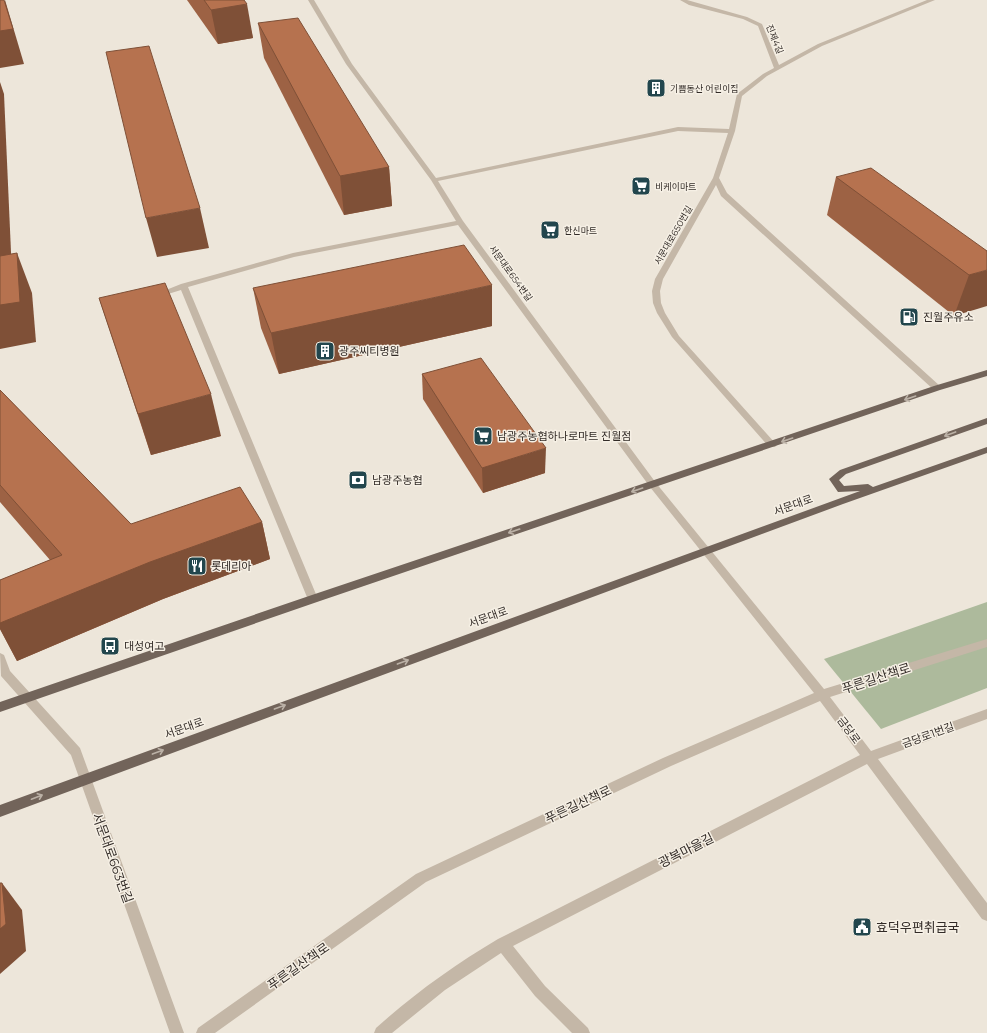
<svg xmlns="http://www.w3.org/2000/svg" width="987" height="1033" font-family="Montserrat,'Noto Sans KR',sans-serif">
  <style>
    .green { fill: #adba9c }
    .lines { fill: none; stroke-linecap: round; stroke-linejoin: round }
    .minor { fill: #c4b7a7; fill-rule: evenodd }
    .major { fill: #72645a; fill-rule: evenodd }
    .wall { fill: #9d6244 }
    .shaded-wall { fill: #7f5037 }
    .building { fill: #b6724f; stroke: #7f5037 }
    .oneway { stroke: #bbb1a6 }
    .labels { text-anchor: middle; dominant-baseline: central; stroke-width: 3; stroke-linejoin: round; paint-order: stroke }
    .far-street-label { font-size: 9px; fill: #322b27; stroke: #f6f0e5 }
    .far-poi-label { font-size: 9px; fill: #322b27; stroke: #f6f0e5; text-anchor: start }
    .poi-label { font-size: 11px; fill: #322b27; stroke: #f6f0e5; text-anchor: start }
    .street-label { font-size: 11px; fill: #322b27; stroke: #f6f0e5 }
    .near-street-label { font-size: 13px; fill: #322b27; stroke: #f6f0e5 }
    .near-poi-label { font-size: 13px; fill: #322b27; stroke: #f6f0e5; text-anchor: start }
  </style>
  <rect width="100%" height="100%" fill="#ede6da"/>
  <polygon class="green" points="987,602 987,688 881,729 824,659"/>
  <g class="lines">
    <g class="minor">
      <path d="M308,0H314L352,64L436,178L678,127L729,129L737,94L763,74L774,68L758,26L743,19L689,5L680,0H687L747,17L762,24L779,65L818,44L927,0H935L822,46L767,76L742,96L735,131L719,178L727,193L940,386L941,388L940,390H934L721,196L716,185L663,279L660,291L661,303L665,313L679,336L775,443L777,445L775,447H769L672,337L657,313L653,303L652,291L655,279L713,178L728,133L678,131L438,181L463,221L656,483L824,689L987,639V647L830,697L871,751L987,709V719L878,759L987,903V921L982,919L867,764L513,946L545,986L588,1028L590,1033H572L535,996L501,953L445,990L392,1033H374L376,1028C414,994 454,965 498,939L860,755L820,701L671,766L426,882L215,1033H196L198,1028L416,874L663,758L814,693L650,487L458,225L294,257L188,287L318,599L317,602H309L181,290L155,298L151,296L181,284L293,253L456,221L431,180L346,64Z"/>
      <polygon points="0,653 4,655 10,671 80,748 184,1033 170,1033 71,755 1,676"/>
    </g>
    <g class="major">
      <polygon points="987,370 987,376 940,390 317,602 0,712 0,702 309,596 934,386"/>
      <polygon points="987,418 987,424 846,474 839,480 844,486 868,484 873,487 987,447 987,453 843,504 0,817 0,805 860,491 838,492 829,479 840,470"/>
    </g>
  </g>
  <g class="wall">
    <polygon points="187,0 244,0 253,38 218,44"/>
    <polygon points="258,23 389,167 392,206 344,215 264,58"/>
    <polygon points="836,177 987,251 954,316 827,215"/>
    <polygon points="253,288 492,326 279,374 261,328"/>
    <polygon points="99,298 221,436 151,455"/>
    <polygon points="422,374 545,473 483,493 423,399"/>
    <polygon points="0,390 131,524 262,522 270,559 163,599 17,661 0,629 0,580 50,560 0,502"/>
  </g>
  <g class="shaded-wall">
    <polygon points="5,0 24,64 0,68 0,31"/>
    <polygon points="247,4 253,38 218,44 211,10"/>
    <polygon points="0,82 4,94 13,297 0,264"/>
    <polygon points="389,167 392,206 344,215 340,176"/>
    <polygon points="200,208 209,248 157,257 146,218"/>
    <polygon points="17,253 32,293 36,342 0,349 0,305"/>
    <polygon points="987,270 987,306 954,316 969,275"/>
    <polygon points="492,285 492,326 279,374 271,333"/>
    <polygon points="211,394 221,436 151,455 138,414"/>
    <polygon points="546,448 545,473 483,493 482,468"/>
    <polygon points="262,522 270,559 163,599 17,661 0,629 0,623 150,562"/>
    <polygon points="2,883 22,910 26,951 0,974 0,929"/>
  </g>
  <g class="building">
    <polygon points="0,0 4,0 13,29 0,31"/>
    <polygon points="204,0 244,0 247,4 211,10"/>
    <polygon points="298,18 389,167 340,176 258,23"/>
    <polygon points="149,46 200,208 146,218 106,52"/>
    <polygon points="871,168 987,251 987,270 969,275 836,177"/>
    <polygon points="464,245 492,285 271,333 253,288"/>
    <polygon points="17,253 20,302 0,305 0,256"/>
    <polygon points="165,283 211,394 138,414 99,298"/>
    <polygon points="481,358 546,448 482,468 422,374"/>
    <polygon points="0,390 131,524 240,487 262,522 150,562 0,623 0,580 62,555 0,485"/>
    <polygon points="0,883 2,883 6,924 0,929"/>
  </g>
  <defs><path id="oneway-shaft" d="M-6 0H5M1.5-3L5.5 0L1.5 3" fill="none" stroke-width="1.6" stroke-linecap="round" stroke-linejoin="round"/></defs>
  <g class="oneway">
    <use href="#oneway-shaft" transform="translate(910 398) rotate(161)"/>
    <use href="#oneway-shaft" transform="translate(950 434) rotate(160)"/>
    <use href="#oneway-shaft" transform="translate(787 440) rotate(161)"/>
    <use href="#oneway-shaft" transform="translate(637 490) rotate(161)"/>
    <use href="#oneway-shaft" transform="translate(514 531) rotate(161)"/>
    <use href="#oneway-shaft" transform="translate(403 662) rotate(-20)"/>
    <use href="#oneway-shaft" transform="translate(280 707) rotate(-20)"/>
    <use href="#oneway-shaft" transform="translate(158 752) rotate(-20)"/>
    <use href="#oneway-shaft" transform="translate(37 797) rotate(-21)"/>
  </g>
  <defs>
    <g id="building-square" transform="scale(1)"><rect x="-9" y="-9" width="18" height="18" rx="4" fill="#22464d" stroke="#f6f0e5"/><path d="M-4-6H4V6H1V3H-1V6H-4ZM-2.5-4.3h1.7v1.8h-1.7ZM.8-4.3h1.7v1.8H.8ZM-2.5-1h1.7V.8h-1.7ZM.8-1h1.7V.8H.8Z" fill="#fff"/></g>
    <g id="supermarket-square" transform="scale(1)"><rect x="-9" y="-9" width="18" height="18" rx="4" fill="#22464d" stroke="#f6f0e5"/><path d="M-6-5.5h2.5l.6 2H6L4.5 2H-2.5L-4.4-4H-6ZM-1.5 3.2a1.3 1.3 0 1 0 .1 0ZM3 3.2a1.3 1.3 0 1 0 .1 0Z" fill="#fff"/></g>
    <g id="fuel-square" transform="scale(1)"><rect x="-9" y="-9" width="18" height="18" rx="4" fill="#22464d" stroke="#f6f0e5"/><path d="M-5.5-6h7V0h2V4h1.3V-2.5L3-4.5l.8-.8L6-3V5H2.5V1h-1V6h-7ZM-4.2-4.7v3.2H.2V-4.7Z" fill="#fff"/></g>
    <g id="bank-square" transform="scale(1)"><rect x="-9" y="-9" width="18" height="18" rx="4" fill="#22464d" stroke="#f6f0e5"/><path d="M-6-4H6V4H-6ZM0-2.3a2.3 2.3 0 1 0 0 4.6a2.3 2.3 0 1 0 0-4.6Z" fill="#fff"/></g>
    <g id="restaurant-square" transform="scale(1)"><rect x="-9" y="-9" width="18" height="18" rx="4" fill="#22464d" stroke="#f6f0e5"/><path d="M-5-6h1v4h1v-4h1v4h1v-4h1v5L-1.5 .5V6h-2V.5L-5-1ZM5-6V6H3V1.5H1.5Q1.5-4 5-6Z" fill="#fff"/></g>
    <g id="bus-square" transform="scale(1)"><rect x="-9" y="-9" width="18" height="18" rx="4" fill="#22464d" stroke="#f6f0e5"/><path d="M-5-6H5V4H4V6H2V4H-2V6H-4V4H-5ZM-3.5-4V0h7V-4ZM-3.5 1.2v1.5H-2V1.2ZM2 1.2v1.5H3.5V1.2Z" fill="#fff"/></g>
    <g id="civic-square" transform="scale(1)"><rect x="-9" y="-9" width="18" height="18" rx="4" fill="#22464d" stroke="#f6f0e5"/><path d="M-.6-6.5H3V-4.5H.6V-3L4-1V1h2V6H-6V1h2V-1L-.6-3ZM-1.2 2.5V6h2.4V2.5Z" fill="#fff"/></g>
  </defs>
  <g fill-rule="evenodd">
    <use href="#building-square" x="656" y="88"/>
    <use href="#supermarket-square" x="641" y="186"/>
    <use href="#supermarket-square" x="550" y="230"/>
    <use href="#fuel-square" x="909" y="317"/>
    <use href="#building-square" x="325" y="351"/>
    <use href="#supermarket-square" x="483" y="436"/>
    <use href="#bank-square" x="358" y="480"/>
    <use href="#restaurant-square" x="197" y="566"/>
    <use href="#bus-square" x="110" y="646"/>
    <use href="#civic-square" x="862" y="927"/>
  </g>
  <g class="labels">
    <g class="far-street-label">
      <text transform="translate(775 39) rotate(68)">진제4길</text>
      <text transform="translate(673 235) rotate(-60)">서문대로650번길</text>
      <text transform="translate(511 273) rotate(54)">서문대로654번길</text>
    </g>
    <g class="far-poi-label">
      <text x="670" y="88">기쁨동산 어린이집</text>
      <text x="655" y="186">비케이마트</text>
      <text x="564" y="230">한신마트</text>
    </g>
    <g class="poi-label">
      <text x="923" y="317">진월주유소</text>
      <text x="339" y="351">광주씨티병원</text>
      <text x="497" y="436">남광주농협하나로마트 진월점</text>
      <text x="372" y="480">남광주농협</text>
      <text x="211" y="566">롯데리아</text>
      <text x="124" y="646">대성여고</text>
    </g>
    <g class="street-label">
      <text transform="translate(793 505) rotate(-20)">서문대로</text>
      <text transform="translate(488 617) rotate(-20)">서문대로</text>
      <text transform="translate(184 728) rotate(-20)">서문대로</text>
      <text transform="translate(849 730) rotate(53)">금당로</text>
      <text transform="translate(928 735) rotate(-20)">금당로1번길</text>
    </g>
    <g class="near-street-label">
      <text transform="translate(876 678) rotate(-18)">푸른길산책로</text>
      <text transform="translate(578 804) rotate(-25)">푸른길산책로</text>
      <text transform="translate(686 850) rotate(-27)">광복마을길</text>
      <text transform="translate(113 858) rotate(70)">서문대로663번길</text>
      <text transform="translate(298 966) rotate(-35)">푸른길산책로</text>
    </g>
    <g class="near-poi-label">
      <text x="876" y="927">효덕우편취급국</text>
    </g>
  </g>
</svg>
